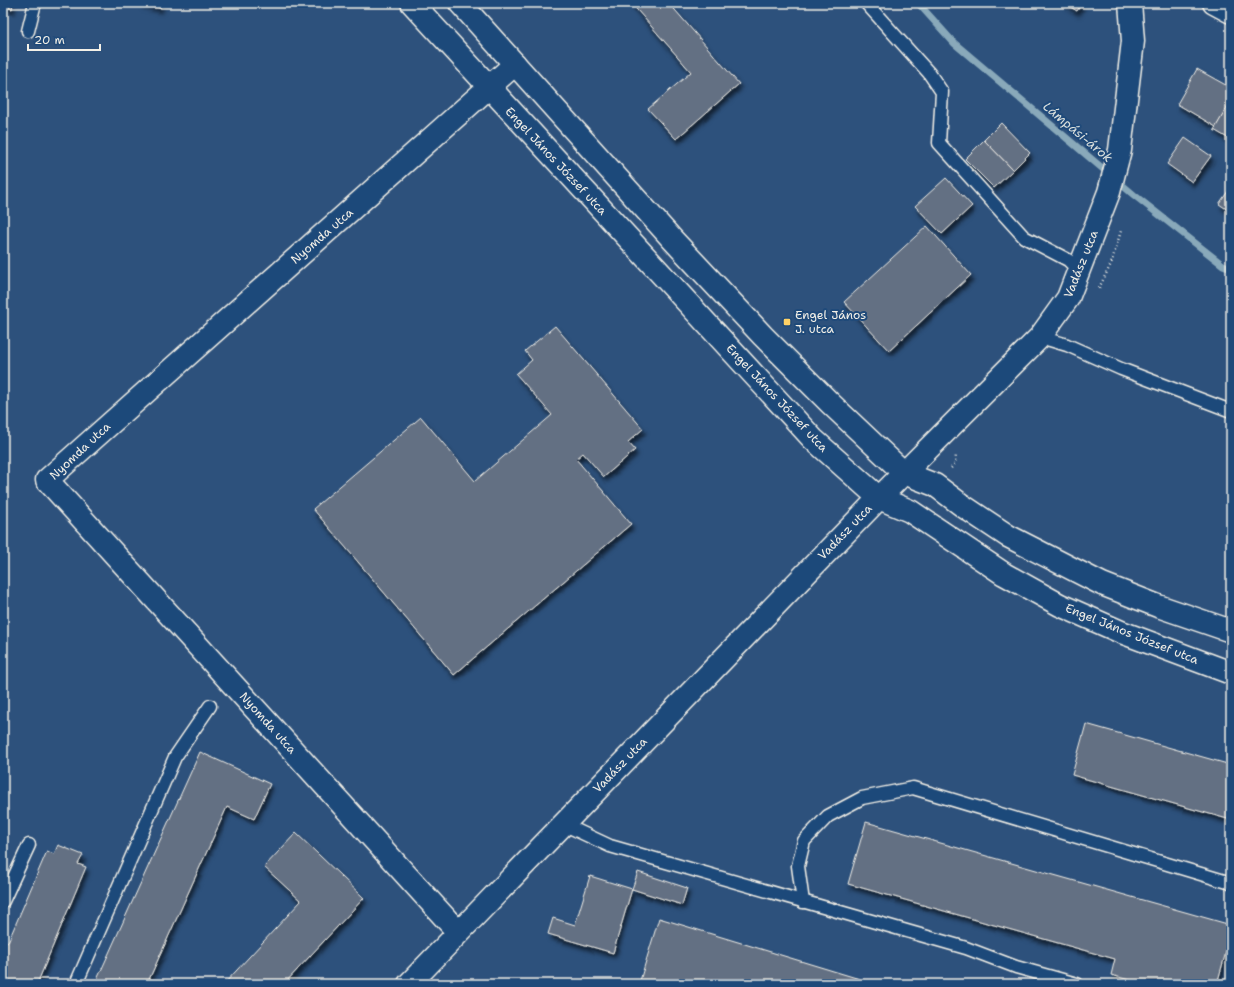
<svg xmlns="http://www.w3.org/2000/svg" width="1234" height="987" font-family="'Shantell Sans',sans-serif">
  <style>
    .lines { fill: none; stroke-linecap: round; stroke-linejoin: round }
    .stream { stroke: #89a9ba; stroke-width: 7 }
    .building { fill: #646f83; stroke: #f4f1e8; filter: url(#shadow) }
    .lane-casing { stroke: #f4f1e8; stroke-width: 15 }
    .street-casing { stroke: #f4f1e8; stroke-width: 25 }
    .secondary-casing { stroke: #f4f1e8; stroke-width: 25 }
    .path { stroke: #f4f1e8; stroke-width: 2.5; stroke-dasharray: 1 3; stroke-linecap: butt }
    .lane { stroke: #1f4a7a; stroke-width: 12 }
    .street { stroke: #1f4a7a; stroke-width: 22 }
    .secondary { stroke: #1f4a7a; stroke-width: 22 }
    .poi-dot { fill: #ffd166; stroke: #1f4a7a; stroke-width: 1.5 }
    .labels { text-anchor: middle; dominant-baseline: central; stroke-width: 4; stroke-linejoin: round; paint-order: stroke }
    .street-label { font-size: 12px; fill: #f4f1e8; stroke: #1f4a7a }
    .poi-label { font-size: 12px; fill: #f4f1e8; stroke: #1f4a7a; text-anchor: start }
    .water-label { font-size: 13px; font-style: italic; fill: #d9dfdd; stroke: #1f4a7a }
  </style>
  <defs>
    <filter id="shadow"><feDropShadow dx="2.5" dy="4.5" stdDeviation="2" flood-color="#0009"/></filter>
  </defs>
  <rect width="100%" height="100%" fill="#2d517c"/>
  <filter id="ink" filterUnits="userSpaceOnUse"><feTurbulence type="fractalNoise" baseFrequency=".025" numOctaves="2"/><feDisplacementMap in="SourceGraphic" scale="8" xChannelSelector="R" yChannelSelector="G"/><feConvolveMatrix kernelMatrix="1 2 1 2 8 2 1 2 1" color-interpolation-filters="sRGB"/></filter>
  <g filter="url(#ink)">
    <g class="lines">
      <polyline class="stream" points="918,3 954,43 1134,195 1223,265 1231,268"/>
    </g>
    <g class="building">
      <polygon points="3,3 13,3 12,9 3,6"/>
      <polygon points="140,3 161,3 160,8"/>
      <polygon points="631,3 669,3 739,84 676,139 648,109 691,72"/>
      <polygon points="1064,3 1082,3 1077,11"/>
      <polygon points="1197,69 1231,88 1231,101 1216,127 1177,104"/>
      <polygon points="1231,101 1231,140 1214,130"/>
      <polygon points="1001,123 1030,153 1013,170 984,140"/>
      <polygon points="1185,138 1211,156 1192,182 1167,164"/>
      <polygon points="984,140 1013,170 994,188 965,159"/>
      <polygon points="946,178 972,206 942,234 915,206"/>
      <polygon points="1231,187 1231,212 1219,204"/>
      <polygon points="927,226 971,275 889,351 844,302"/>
      <polygon points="555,326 643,429 628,442 635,450 604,477 583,453 576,459 631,524 454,675 313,509 421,417 475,481 552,415 516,374 532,360 525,351"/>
      <polygon points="1086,724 1231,765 1231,820 1072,775"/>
      <polygon points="200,752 270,784 254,819 227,807 147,984 95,984"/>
      <polygon points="866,822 1231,925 1231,934 1217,984 1144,984 1111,975 1115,959 848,884"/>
      <polygon points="296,833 364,898 284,984 224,984 301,901 264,867"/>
      <polygon points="58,845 83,855 78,864 86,867 37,984 5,984 3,983 3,939 8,942 47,851 54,854"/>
      <polygon points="638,872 687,888 682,905 632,889"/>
      <polygon points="590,876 632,889 613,953 548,934 553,918 575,925"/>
      <polygon points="659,918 876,984 639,984"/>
    </g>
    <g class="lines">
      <g class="lane-casing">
        <g id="lane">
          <polyline points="866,3 929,73 942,92 939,143 1024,237 1068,260 1079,271"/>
          <polyline points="28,31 35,3"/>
          <polyline points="1040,337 1067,345 1121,369 1231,411"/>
          <polyline points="563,824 610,846 966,948 1016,967 1077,984"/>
          <polyline points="3,901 29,845"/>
          <polyline points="803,902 798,866 804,841 828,816 862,798 913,788 1231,883"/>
          <polyline points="76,984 175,757 210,706"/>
        </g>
      </g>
      <g class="street-casing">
        <g id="street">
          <polyline points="1214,3 1231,12"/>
          <polyline points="458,932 47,480 515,64"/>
          <polyline points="409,984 879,498"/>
        </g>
      </g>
      <g class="secondary-casing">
        <g id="secondary">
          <polyline points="412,3 813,439 879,498 910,511 1004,574 1060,605 1121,632 1231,673"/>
          <polyline points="460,3 673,240 763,336 830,403 904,473 935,485 963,506 1008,536 1102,584 1158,606 1231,631"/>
          <polyline points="879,498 1040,337 1068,298 1109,192 1120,150 1133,41 1130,3"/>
        </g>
      </g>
      <g class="path">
        <polyline points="1099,288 1111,264 1121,231"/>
        <polyline points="951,468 955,464 956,455"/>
      </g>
      <use href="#lane" class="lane"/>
      <use href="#street" class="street"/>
      <use href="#secondary" class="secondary"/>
    </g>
  </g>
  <rect class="poi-dot" x="783" y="318" width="8" height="8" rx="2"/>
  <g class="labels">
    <g class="street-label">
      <text transform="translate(556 161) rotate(47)">Engel János József utca</text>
      <text transform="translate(322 236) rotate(-41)">Nyomda utca</text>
      <text transform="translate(1081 264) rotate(-68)">Vadász utca</text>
      <text transform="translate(777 398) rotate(47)">Engel János József utca</text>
      <text transform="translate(80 451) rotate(-43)">Nyomda utca</text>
      <text transform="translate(845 532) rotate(-46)">Vadász utca</text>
      <text transform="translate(1132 634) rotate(22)">Engel János József utca</text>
      <text transform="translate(268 723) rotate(48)">Nyomda utca</text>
      <text transform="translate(620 765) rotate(-46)">Vadász utca</text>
    </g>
    <g class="poi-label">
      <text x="795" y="315">Engel János<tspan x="795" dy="14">J. utca</tspan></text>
    </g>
    <g class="water-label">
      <text transform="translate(1078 132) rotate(40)">Lámpási-árok</text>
    </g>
  </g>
  <rect width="1234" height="987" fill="none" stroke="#1f4a7a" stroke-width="16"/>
  <rect x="8" y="8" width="1218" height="971" fill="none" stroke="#f4f1e8" stroke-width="1.5" filter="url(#ink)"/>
  <path d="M28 44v6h72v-6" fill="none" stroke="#f4f1e8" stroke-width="2"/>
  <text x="34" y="44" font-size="12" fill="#f4f1e8" stroke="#1f4a7a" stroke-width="3" paint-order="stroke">20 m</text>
</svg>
